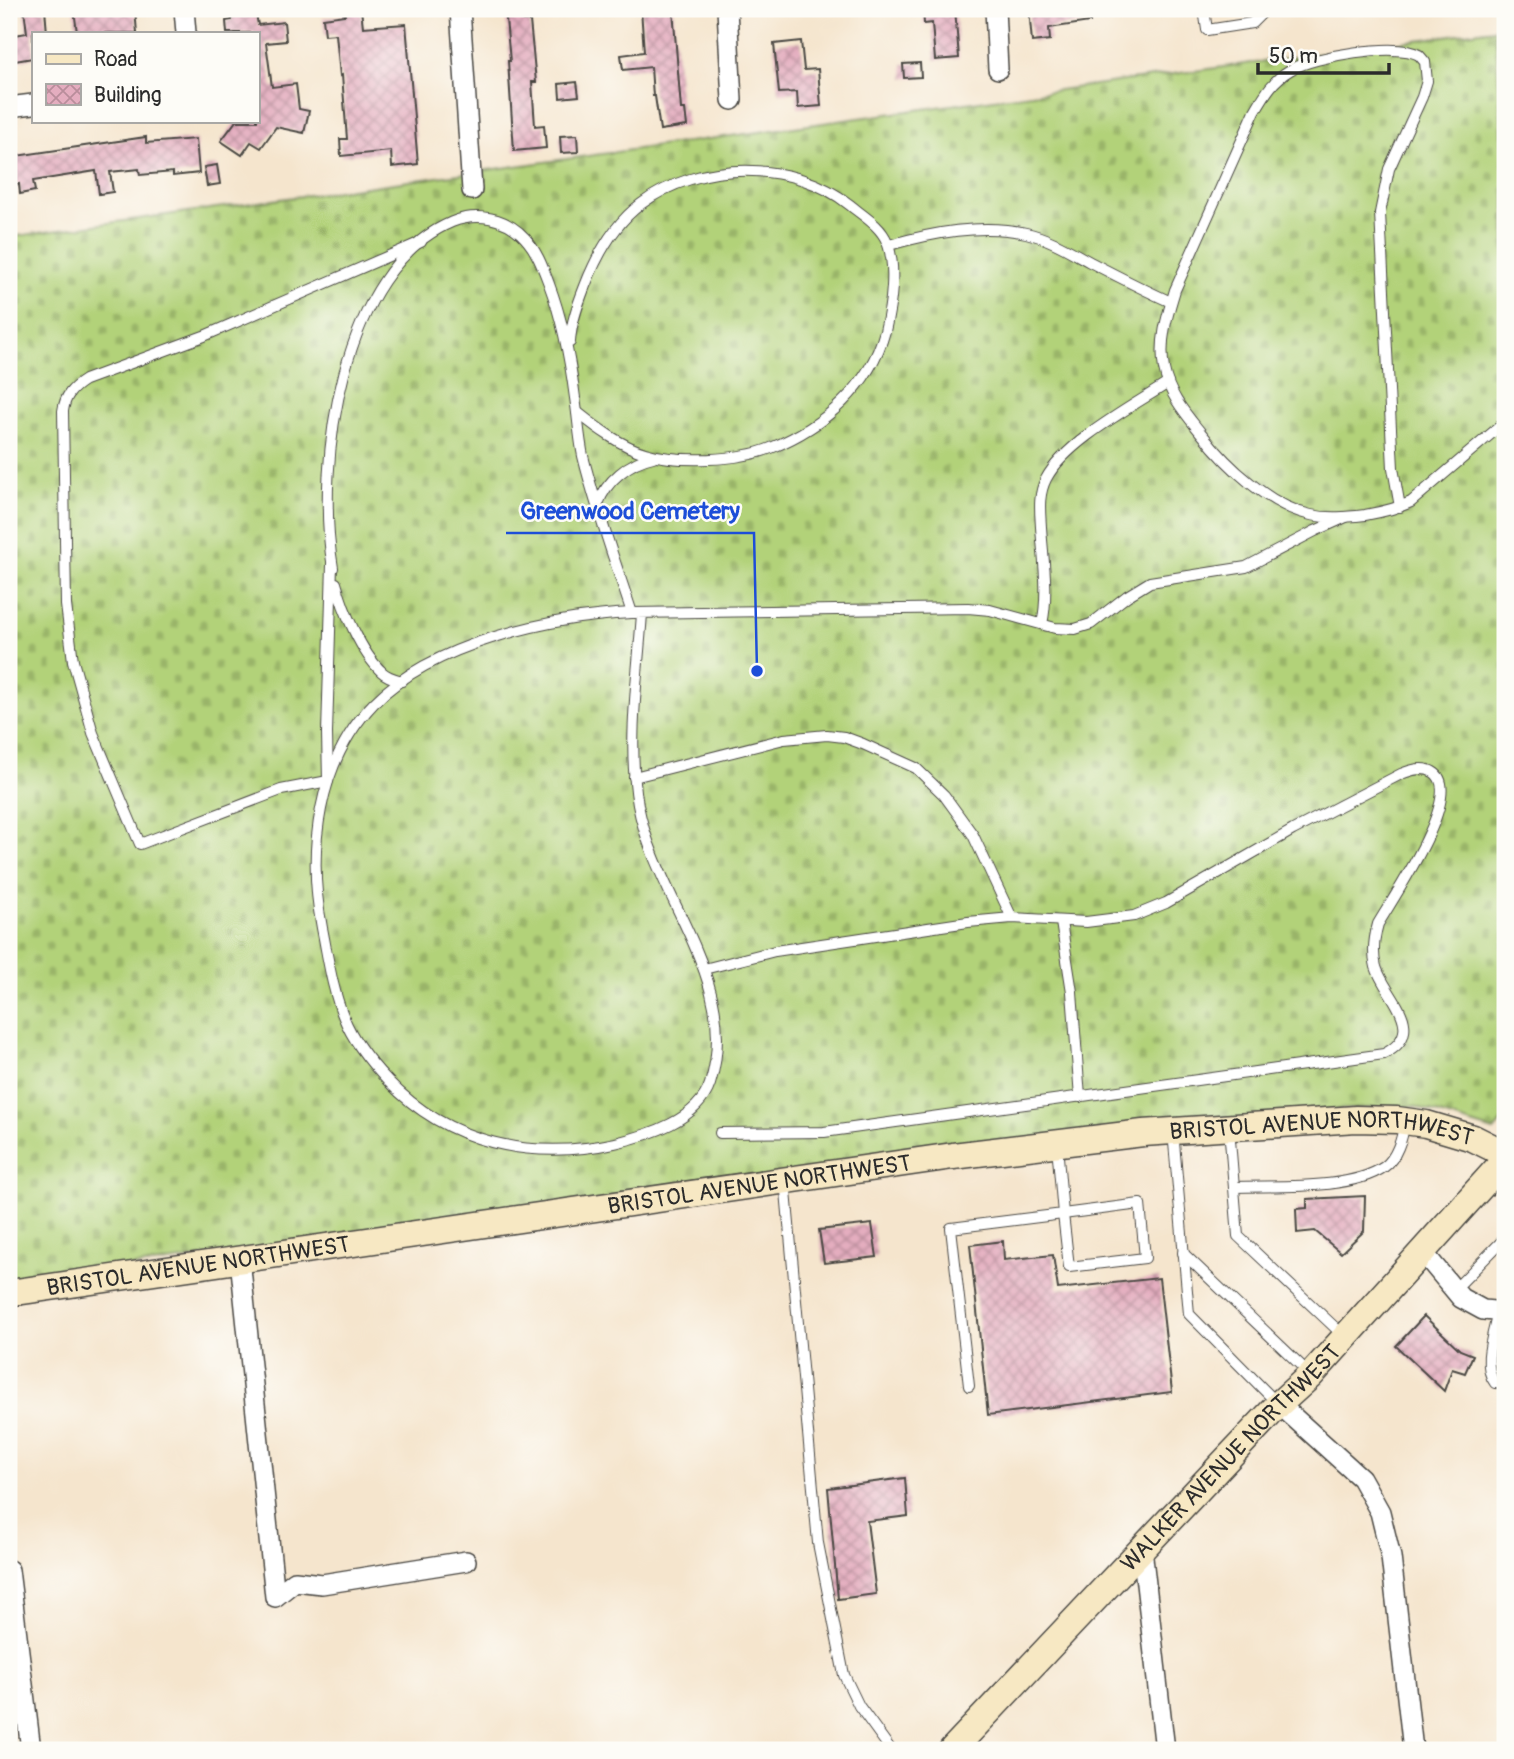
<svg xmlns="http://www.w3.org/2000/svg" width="1514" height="1759" font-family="Pangolin,sans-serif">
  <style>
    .cemetery { fill: url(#cemetery-stones); stroke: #6e7e52; stroke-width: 2 }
    .building { fill: url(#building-cross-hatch) }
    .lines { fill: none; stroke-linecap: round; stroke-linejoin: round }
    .lane-casing { stroke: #494743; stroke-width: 12 }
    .street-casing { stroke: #494743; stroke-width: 22 }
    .secondary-casing { stroke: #494743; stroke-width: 29 }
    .lane { stroke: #fff; stroke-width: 10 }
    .street { stroke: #fff; stroke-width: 19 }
    .secondary { stroke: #f7e8c3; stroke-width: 26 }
    .labels { text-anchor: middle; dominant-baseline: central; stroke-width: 5; stroke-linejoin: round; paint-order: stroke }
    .street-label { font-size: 23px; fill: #2b2b2b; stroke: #fdfcf7 }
    .leader { fill: none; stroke: #1d4ed8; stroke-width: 2.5 }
    .callout-dot { fill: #1d4ed8; stroke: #fdfcf7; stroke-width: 2.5 }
    .callout-label { font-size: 24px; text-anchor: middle; font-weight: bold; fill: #1d4ed8; stroke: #fdfcf7; stroke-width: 5; stroke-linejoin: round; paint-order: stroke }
  </style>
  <defs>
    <pattern id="cemetery-stones" width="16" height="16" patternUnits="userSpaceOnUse" patternTransform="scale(1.75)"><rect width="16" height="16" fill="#b2d279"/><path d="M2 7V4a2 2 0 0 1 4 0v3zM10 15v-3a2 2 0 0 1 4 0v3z" fill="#99b469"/></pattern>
    <pattern id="building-cross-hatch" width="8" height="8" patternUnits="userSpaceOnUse" patternTransform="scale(1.75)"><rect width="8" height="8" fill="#e4adbf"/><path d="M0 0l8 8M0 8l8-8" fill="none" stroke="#b98d9b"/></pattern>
  </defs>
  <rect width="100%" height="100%" fill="#fdfcf7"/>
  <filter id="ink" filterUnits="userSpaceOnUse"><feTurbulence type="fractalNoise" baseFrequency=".0143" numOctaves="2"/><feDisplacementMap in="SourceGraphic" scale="14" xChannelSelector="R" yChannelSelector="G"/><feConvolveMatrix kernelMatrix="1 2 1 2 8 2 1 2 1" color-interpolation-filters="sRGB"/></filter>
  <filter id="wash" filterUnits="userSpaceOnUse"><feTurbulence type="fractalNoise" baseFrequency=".00686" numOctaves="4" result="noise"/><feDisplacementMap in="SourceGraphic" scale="28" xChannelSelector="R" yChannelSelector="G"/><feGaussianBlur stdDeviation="1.57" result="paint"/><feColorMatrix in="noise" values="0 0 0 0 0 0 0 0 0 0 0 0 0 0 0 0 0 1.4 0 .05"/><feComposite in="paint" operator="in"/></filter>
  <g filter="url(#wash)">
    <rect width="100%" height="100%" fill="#f5e5cd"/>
    <polygon class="cemetery" points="1495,29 1505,174 1505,1118 1494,1131 1414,1106 1306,1111 9,1283 9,237"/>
    <g id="blocks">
      <g class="building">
        <polygon points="24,9 45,9 47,33 33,33 33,58 9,62 9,36 27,33"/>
        <polygon points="74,9 135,9 137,33 77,33"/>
        <polygon points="230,9 255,9 258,25 284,22 286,41 266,43 272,87 296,84 299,109 309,111 304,133 276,127 261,148 251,142 242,155 221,141 236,121 257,121 257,33 227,33 226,21 232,20"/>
        <polygon points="344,9 361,9 363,27 406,24 418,164 392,167 391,151 341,156 340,139 347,139 342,75 340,76 336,34 325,35 323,18 345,15"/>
        <polygon points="505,9 523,9 524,21 530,21 536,82 532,82 535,126 544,125 546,148 514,151 508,61 510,61"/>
        <polygon points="641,9 673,9 681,109 685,109 687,126 660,130 655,96 653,96 651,67 623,70 621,55 644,52"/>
        <polygon points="923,9 955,9 959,58 935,60 932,23 924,24"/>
        <polygon points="1029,9 1088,9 1090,22 1049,28 1050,40 1032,42"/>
        <polygon points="801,41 804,70 818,69 821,106 798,108 797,92 779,93 774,44"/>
        <polygon points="920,63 921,77 904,78 903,64"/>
        <polygon points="577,82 579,96 560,98 559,84"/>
        <polygon points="577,135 578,152 561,153 560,136"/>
        <polygon points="146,137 146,143 196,139 199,173 173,176 173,172 140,175 139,169 110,172 113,192 99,194 96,171 33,181 35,191 20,194 19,184 12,185 9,157"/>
        <polygon points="217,165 220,184 207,186 204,167"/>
        <polygon points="1365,1196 1364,1231 1341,1253 1315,1231 1297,1233 1296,1209 1307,1208 1307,1199"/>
        <polygon points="872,1224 877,1257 824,1263 819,1230"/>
        <polygon points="1003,1241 1004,1260 1053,1255 1058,1289 1159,1278 1172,1392 988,1415 970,1245"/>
        <polygon points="1424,1316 1460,1350 1473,1355 1465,1373 1452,1369 1444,1391 1396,1346"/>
        <polygon points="905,1478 908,1516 867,1521 876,1594 838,1599 828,1488"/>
      </g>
    </g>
  </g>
  <g filter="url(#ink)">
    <use href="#blocks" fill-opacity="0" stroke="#494743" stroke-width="2"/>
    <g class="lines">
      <g class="lane-casing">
        <g id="lane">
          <polyline points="1204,9 1207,30 1252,23 1266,9"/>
          <path d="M889,245C932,233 981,223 1026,233C1049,238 1070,251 1090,262C1117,276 1144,290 1171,302"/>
          <path d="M570,342C571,323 578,304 585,286C597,255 614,224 641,204C699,160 793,159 850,205C862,215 881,226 887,242C897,267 891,306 885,331C870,387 823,427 771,448C739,461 677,463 645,453C621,446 597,428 577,412"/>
          <path d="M598,504C606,481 629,462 653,457"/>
          <path d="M1400,507L1393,468L1380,213L1389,169L1422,97L1427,81L1425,62L1419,55C1397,42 1313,56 1290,70C1273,80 1265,94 1255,111L1175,290C1167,316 1159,341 1164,369C1169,395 1185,413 1201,433C1227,466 1269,506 1311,515C1329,519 1347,517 1365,515C1382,512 1396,509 1411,502L1505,422"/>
          <path d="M332,564L327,733L328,781L281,790L140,844L93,733L73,661L66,605L63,411C65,396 72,388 85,380L204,336L421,242"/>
          <path d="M333,568C315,464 341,269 452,222C477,212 506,217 525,238C537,251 543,268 549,284C563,321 570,359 575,398C578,417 579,437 583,456C596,509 615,561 632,613"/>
          <path d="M336,583C343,609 361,653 382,672C387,677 395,679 402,681"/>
          <path d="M642,613C638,676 627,742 638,805C656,900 742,982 710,1084C698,1120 649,1135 615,1143C532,1161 448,1144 388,1081C371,1063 353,1041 344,1018C332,989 328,958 322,928C307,851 317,762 374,703C433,643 551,617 632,613L968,608L990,610L1055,628L1075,629L1091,624L1127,596L1150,582L1246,567L1315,531L1346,517"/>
          <path d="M1042,624C1049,593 1043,558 1041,527C1040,510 1038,495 1046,479C1065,442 1133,406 1168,383"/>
          <polyline points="634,777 784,739 827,735 844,737 863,744 916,768 944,795 973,835 1012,918"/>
          <polyline points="1061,922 1072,992 1080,1097"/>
          <path d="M704,969L775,951L968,922L1012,918L1086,922L1134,916L1166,903L1293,830L1401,774C1411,770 1423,766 1433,772C1467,791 1391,901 1378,924C1374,938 1372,952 1376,967C1385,996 1430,1030 1384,1054L824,1132L720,1133"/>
          <polyline points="1229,1128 1238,1236 1344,1336"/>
          <polyline points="1173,1131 1189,1314 1278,1404"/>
          <polyline points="785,1180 818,1543 844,1675 859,1706 891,1750"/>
          <path d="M1234,1187C1276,1185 1349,1191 1384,1167C1396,1159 1403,1137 1404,1124"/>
          <polygon points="1140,1204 1145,1258 1069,1267 1063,1214"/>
          <polyline points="1183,1253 1311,1375"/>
          <polyline points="1454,1290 1505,1238"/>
          <path d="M1498,1311C1494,1332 1481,1366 1495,1383L1505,1384"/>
          <polyline points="969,1386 951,1228 1063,1214 1057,1145"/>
          <polyline points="534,1749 534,1750"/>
        </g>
      </g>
      <g class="street-casing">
        <g id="street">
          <polyline points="184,9 186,33"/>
          <polyline points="460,9 472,190"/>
          <polyline points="727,9 732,100"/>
          <polyline points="995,9 998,69"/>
          <polyline points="9,107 33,104"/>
          <polyline points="1422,1251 1461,1298 1483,1310 1505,1312"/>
          <polyline points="240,1259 275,1597 295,1581 322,1584 466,1561"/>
          <polyline points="1279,1404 1361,1478 1380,1512 1391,1557 1413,1750"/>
          <polyline points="1142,1549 1165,1750"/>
          <polyline points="9,1570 31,1750"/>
        </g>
      </g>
      <g class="secondary-casing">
        <g id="secondary">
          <path id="s1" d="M9,1293L953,1156L1143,1133L1356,1119L1397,1120L1426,1124L1473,1138L1505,1154"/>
          <path id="s2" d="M952,1750L1279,1404L1311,1375L1505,1160"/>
        </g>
      </g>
      <use href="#lane" class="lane"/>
      <use href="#street" class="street"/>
      <use href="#secondary" class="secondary"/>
    </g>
  </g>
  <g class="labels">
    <g class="street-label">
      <text stroke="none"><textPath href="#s1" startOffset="1325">BRISTOL AVENUE NORTHWEST</textPath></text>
      <text stroke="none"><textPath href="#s1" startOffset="758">BRISTOL AVENUE NORTHWEST</textPath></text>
      <text stroke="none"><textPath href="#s1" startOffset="191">BRISTOL AVENUE NORTHWEST</textPath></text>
      <text stroke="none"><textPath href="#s2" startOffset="404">WALKER AVENUE NORTHWEST</textPath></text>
    </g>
  </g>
  <path class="leader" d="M757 671L754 533H506"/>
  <circle class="callout-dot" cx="757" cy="671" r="7"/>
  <g class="callout-label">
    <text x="630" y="519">Greenwood Cemetery</text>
  </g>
  <rect width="1514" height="1759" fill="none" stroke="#fdfcf7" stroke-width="35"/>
  <rect x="32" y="32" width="228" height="91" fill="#fdfcf7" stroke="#a9a8a5" stroke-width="2"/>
  <rect x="46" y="54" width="35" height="10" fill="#f7e8c3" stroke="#a9a8a5" stroke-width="2"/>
  <text x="94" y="66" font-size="21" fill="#2b2b2b">Road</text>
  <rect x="46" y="84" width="35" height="21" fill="url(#building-cross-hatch)" stroke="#a9a8a5" stroke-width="2"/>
  <text x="94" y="102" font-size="21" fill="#2b2b2b">Building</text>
  <path d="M1258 63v10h131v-10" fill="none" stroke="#2b2b2b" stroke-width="3.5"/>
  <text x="1269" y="63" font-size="21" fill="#2b2b2b" stroke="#fdfcf7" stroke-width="5" paint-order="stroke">50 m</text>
</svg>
